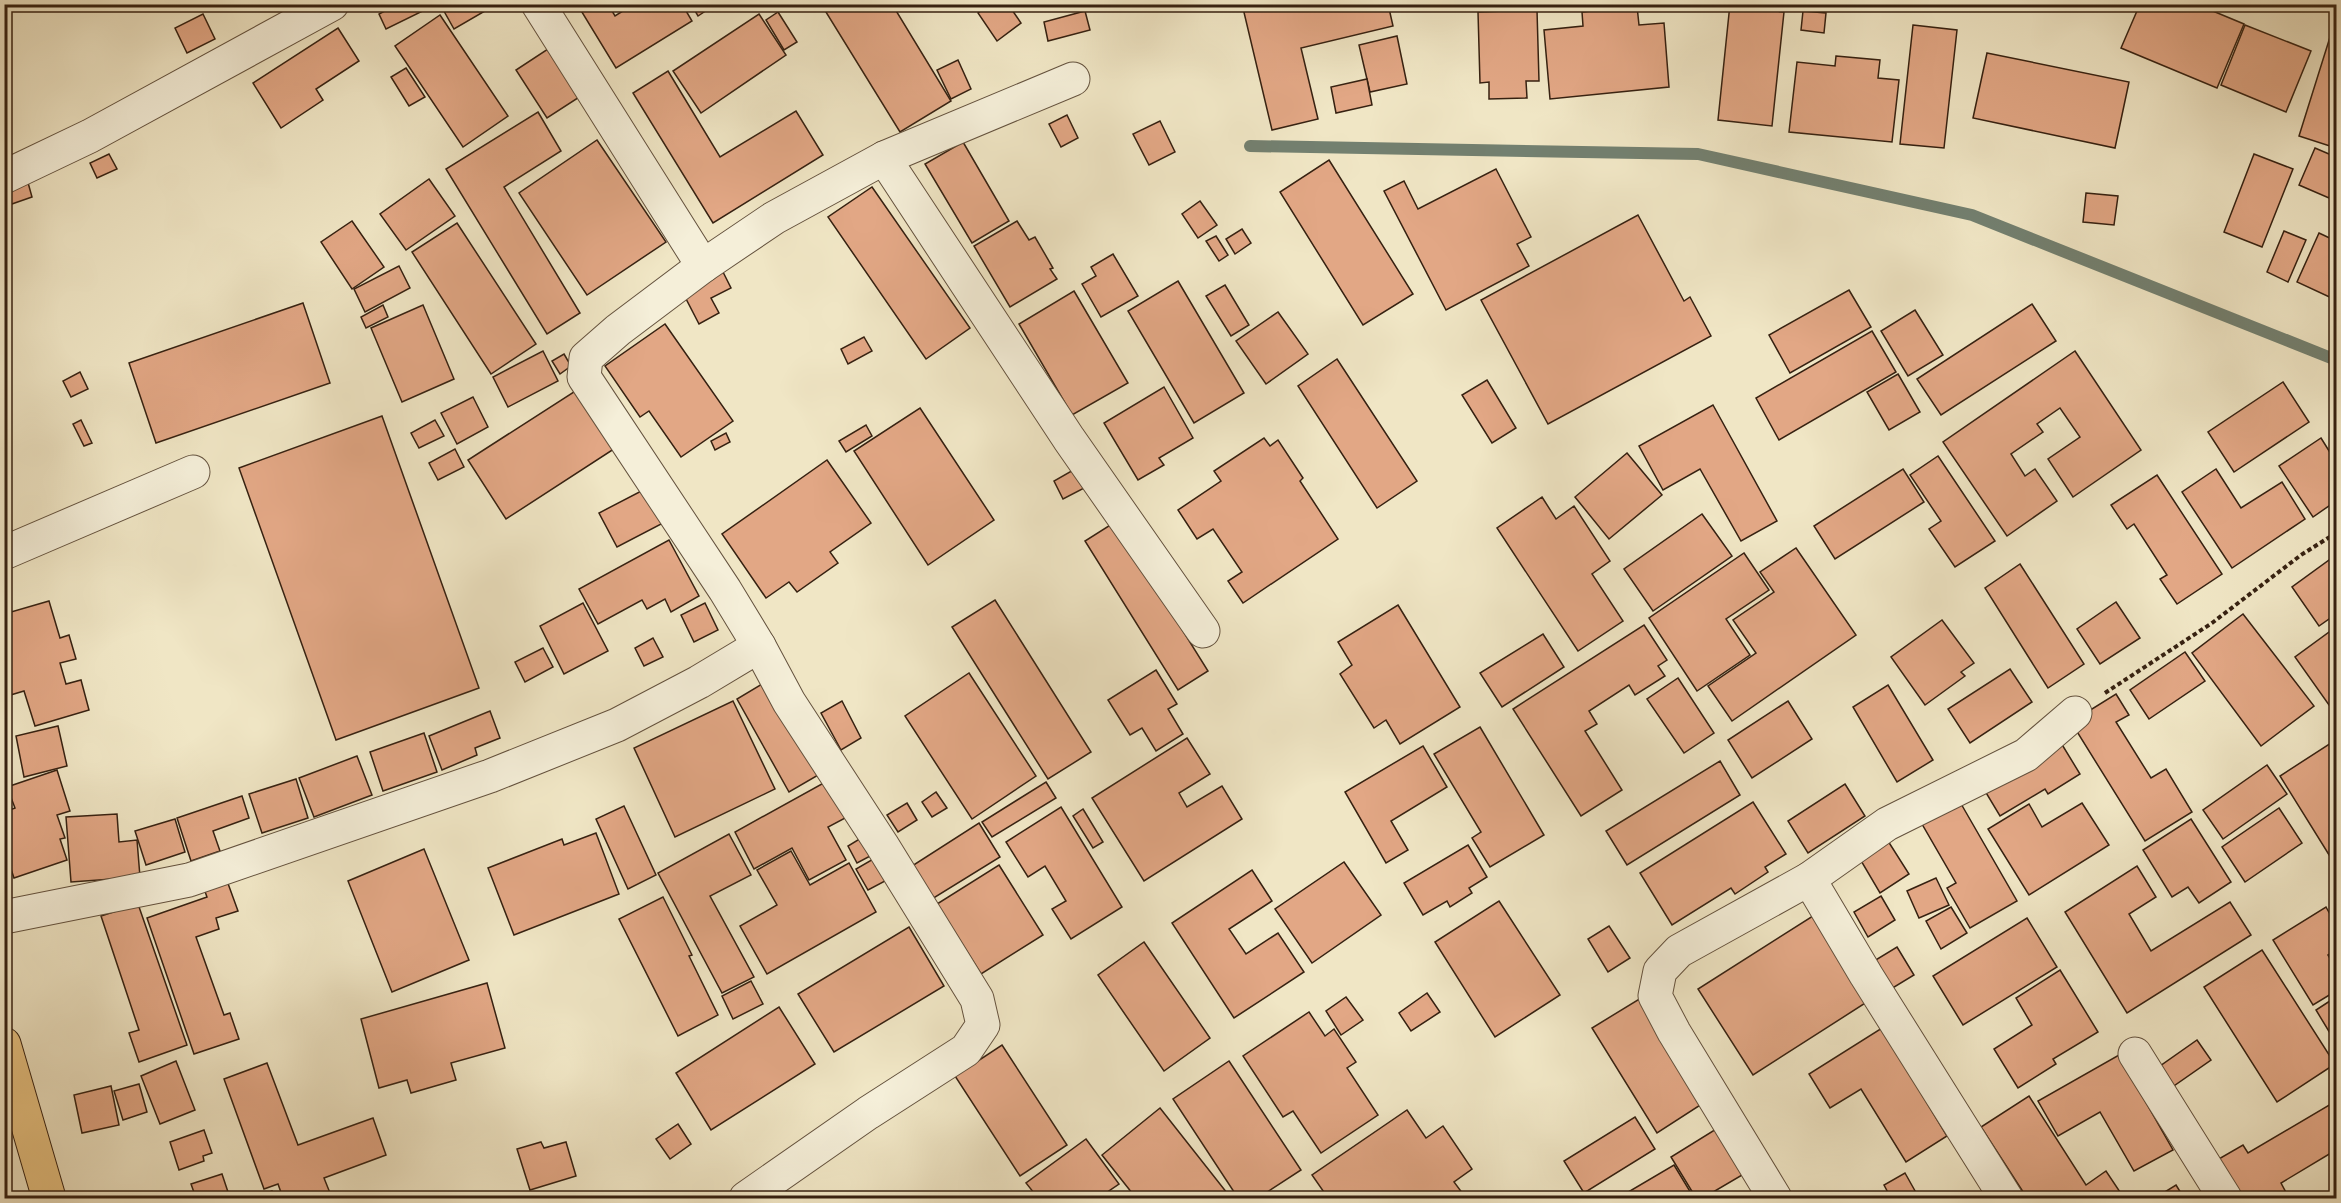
<svg xmlns="http://www.w3.org/2000/svg" width="2341" height="1203" font-family="'EB Garamond',serif">
  <style>
    .lines { fill: none; stroke-linecap: round; stroke-linejoin: round }
    .stream { stroke: #738070; stroke-width: 12 }
    .building { fill: #e2a785; stroke: #362111; stroke-width: 1.5 }
    .minor-casing { stroke: #64523e; stroke-width: 35 }
    .major-casing { stroke: #362111; stroke-width: 35 }
    .path { stroke: #362111; stroke-width: 4; stroke-dasharray: 4.5 3; stroke-linecap: butt }
    .minor { stroke: #f5efd9; stroke-width: 33 }
    .major { stroke: #e8c382; stroke-width: 33 }
  </style>
  <rect width="100%" height="100%" fill="#f0e6c5"/>
  <filter id="stains"><feTurbulence type="fractalNoise" baseFrequency=".00333" numOctaves="4"/><feColorMatrix values="0 0 0 0 .2 0 0 0 0 .09 0 0 0 0 .02 0 0 0 .5 -.17"/></filter>
  <radialGradient id="worn" r=".72"><stop offset=".6" stop-color="#630" stop-opacity="0"/><stop offset="1" stop-color="#630" stop-opacity=".3"/></radialGradient>
  <g class="lines">
    <polyline class="stream" points="1250,146 1698,154 1972,215 2336,360"/>
  </g>
  <g class="building">
    <polygon points="398,4 432,4 433,6 386,29 379,14"/>
    <polygon points="440,4 497,4 454,29"/>
    <polygon points="577,4 608,4 615,16 634,4 682,4 692,21 616,68"/>
    <polygon points="691,4 716,4 698,16"/>
    <polygon points="821,4 892,4 951,101 900,132"/>
    <polygon points="990,4 1008,4 1021,23 997,41 978,13"/>
    <polygon points="1242,4 1388,4 1393,26 1301,48 1318,119 1272,130"/>
    <polygon points="1730,4 1756,4 1755,9 1784,12 1772,126 1718,120"/>
    <polygon points="2140,4 2196,4 2244,24 2217,88 2121,48"/>
    <polygon points="1637,6 1639,25 1664,23 1669,87 1550,99 1544,30 1583,26 1582,12"/>
    <polygon points="1537,10 1539,81 1526,81 1527,98 1489,99 1489,82 1480,83 1478,12"/>
    <polygon points="1085,11 1090,30 1048,41 1044,22"/>
    <polygon points="1803,11 1826,13 1824,33 1801,30"/>
    <polygon points="778,12 797,42 784,50 766,20"/>
    <polygon points="203,14 215,39 187,53 175,28"/>
    <polygon points="759,14 786,55 701,113 673,71"/>
    <polygon points="440,15 508,116 463,147 395,46"/>
    <polygon points="2336,18 2336,148 2299,136"/>
    <polygon points="1913,25 1957,30 1944,148 1900,144"/>
    <polygon points="2245,25 2311,51 2286,112 2221,85"/>
    <polygon points="338,28 359,61 316,89 323,100 281,128 253,83"/>
    <polygon points="1397,36 1407,84 1370,92 1359,45"/>
    <polygon points="554,45 584,94 547,118 516,70"/>
    <polygon points="1987,53 2129,82 2115,148 1973,118"/>
    <polygon points="1836,56 1880,60 1878,78 1899,80 1892,142 1789,132 1797,62 1835,66"/>
    <polygon points="958,60 971,89 951,99 937,70"/>
    <polygon points="406,68 425,97 409,106 391,77"/>
    <polygon points="668,71 720,157 796,111 823,155 713,223 633,93"/>
    <polygon points="1367,79 1372,105 1336,113 1331,87"/>
    <polygon points="538,112 561,151 504,187 580,313 547,334 446,169"/>
    <polygon points="1067,115 1078,138 1061,147 1049,124"/>
    <polygon points="1160,121 1175,152 1149,165 1133,134"/>
    <polygon points="597,140 666,242 587,295 519,193"/>
    <polygon points="963,142 1009,221 972,243 925,164"/>
    <polygon points="2315,148 2336,157 2336,179 2329,198 2299,185"/>
    <polygon points="109,154 117,169 97,178 90,163"/>
    <polygon points="2254,154 2293,169 2262,247 2224,232"/>
    <polygon points="1329,160 1413,294 1363,325 1280,192"/>
    <polygon points="1496,169 1531,237 1517,244 1529,266 1446,310 1384,191 1404,181 1418,209"/>
    <polygon points="27,179 32,197 9,205 4,192"/>
    <polygon points="429,179 455,216 406,250 380,214"/>
    <polygon points="872,187 970,328 926,359 828,217"/>
    <polygon points="2086,193 2118,196 2114,225 2083,222"/>
    <polygon points="1200,201 1217,225 1198,238 1182,214"/>
    <polygon points="1638,215 1684,301 1690,297 1711,336 1548,424 1481,300"/>
    <polygon points="352,221 384,267 352,289 321,242"/>
    <polygon points="1017,221 1029,240 1035,237 1053,268 1050,269 1057,279 1010,307 974,246"/>
    <polygon points="457,223 536,344 491,374 412,252"/>
    <polygon points="1242,229 1251,243 1235,254 1226,239"/>
    <polygon points="2284,231 2306,240 2288,282 2267,272"/>
    <polygon points="2319,233 2336,241 2336,300 2297,282"/>
    <polygon points="1216,236 1228,255 1219,261 1206,241"/>
    <polygon points="1113,254 1138,296 1101,317 1082,284 1096,276 1091,267"/>
    <polygon points="399,266 410,288 365,312 354,289"/>
    <polygon points="722,270 731,288 711,298 719,313 699,324 682,291"/>
    <polygon points="1178,281 1244,393 1194,423 1128,311"/>
    <polygon points="1225,285 1249,325 1231,336 1206,296"/>
    <polygon points="1849,290 1871,327 1790,373 1769,335"/>
    <polygon points="1074,291 1128,383 1072,415 1019,324"/>
    <polygon points="303,303 330,383 156,443 129,363"/>
    <polygon points="2032,304 2056,341 1941,415 1917,379"/>
    <polygon points="383,305 388,317 366,328 361,317"/>
    <polygon points="423,305 454,379 402,402 371,328"/>
    <polygon points="1915,310 1943,355 1908,376 1881,331"/>
    <polygon points="1278,312 1308,354 1266,384 1236,341"/>
    <polygon points="665,324 733,421 681,457 649,411 640,417 605,366"/>
    <polygon points="1872,331 1896,372 1779,440 1756,398"/>
    <polygon points="864,337 872,351 848,364 841,349"/>
    <polygon points="543,351 558,381 508,407 493,377"/>
    <polygon points="2075,351 2141,450 2073,497 2048,459 2080,437 2060,408 2037,424 2043,432 2011,454 2025,476 2035,469 2057,501 2007,536 1943,442"/>
    <polygon points="564,354 571,366 560,374 552,361"/>
    <polygon points="1337,359 1417,481 1377,508 1298,386"/>
    <polygon points="80,372 88,389 71,397 63,381"/>
    <polygon points="1898,374 1920,412 1889,430 1867,392"/>
    <polygon points="1487,380 1516,428 1492,443 1462,395"/>
    <polygon points="2283,382 2309,422 2234,472 2208,432"/>
    <polygon points="1164,387 1193,438 1159,458 1164,465 1138,480 1104,423"/>
    <polygon points="580,388 617,447 506,519 468,460"/>
    <polygon points="473,397 488,427 457,444 441,413"/>
    <polygon points="1713,405 1777,521 1741,541 1700,469 1663,490 1639,446"/>
    <polygon points="920,408 994,520 928,565 854,451"/>
    <polygon points="382,416 479,688 336,740 239,468"/>
    <polygon points="81,420 92,443 84,446 73,424"/>
    <polygon points="435,420 444,436 419,448 411,433"/>
    <polygon points="866,425 872,436 846,452 839,441"/>
    <polygon points="726,433 730,442 715,450 711,441"/>
    <polygon points="1264,438 1270,446 1278,440 1303,478 1300,481 1338,539 1243,603 1228,581 1242,572 1213,529 1197,539 1178,510 1221,481 1214,471"/>
    <polygon points="2321,438 2336,462 2336,501 2313,517 2279,466"/>
    <polygon points="455,449 464,467 438,480 429,463"/>
    <polygon points="1627,453 1662,495 1609,539 1575,497"/>
    <polygon points="1938,456 1995,541 1955,567 1929,529 1941,521 1910,475"/>
    <polygon points="827,460 871,523 830,552 838,563 797,592 789,582 766,598 722,534"/>
    <polygon points="1082,465 1092,484 1063,499 1054,481"/>
    <polygon points="1903,469 1924,502 1835,559 1814,526"/>
    <polygon points="2216,469 2241,508 2282,482 2305,519 2232,568 2182,492"/>
    <polygon points="2157,475 2222,574 2177,604 2160,579 2167,575 2134,524 2127,529 2111,505"/>
    <polygon points="649,487 667,521 617,547 599,513"/>
    <polygon points="1542,497 1556,519 1574,506 1610,561 1592,574 1623,621 1578,651 1497,528"/>
    <polygon points="1702,514 1732,556 1653,611 1624,569"/>
    <polygon points="1115,522 1208,671 1178,690 1085,541"/>
    <polygon points="669,540 699,596 671,612 665,599 647,609 642,600 598,624 579,589"/>
    <polygon points="1796,548 1856,635 1732,721 1708,686 1756,653 1733,620 1774,592 1760,572"/>
    <polygon points="1744,553 1769,590 1726,619 1750,655 1697,691 1649,618"/>
    <polygon points="2336,555 2336,614 2319,626 2292,587"/>
    <polygon points="2020,564 2084,664 2048,688 1985,588"/>
    <polygon points="995,600 1091,752 1048,779 952,627"/>
    <polygon points="49,601 60,638 69,635 76,659 60,663 66,684 81,680 89,710 35,726 24,691 4,697 4,614"/>
    <polygon points="2116,602 2140,638 2100,664 2077,629"/>
    <polygon points="583,603 608,651 564,674 540,626"/>
    <polygon points="705,603 718,630 694,642 681,615"/>
    <polygon points="1398,605 1460,707 1400,744 1386,720 1374,728 1340,674 1352,665 1338,642"/>
    <polygon points="2243,614 2314,706 2261,746 2192,653"/>
    <polygon points="1942,620 1974,663 1961,672 1965,676 1925,705 1891,657"/>
    <polygon points="1644,625 1667,660 1658,666 1665,676 1635,695 1629,685 1589,711 1597,724 1585,731 1622,790 1581,816 1513,709"/>
    <polygon points="2336,627 2336,700 2329,705 2295,657"/>
    <polygon points="1543,634 1564,667 1502,707 1480,673"/>
    <polygon points="653,638 663,657 644,666 635,648"/>
    <polygon points="543,648 553,667 525,682 515,662"/>
    <polygon points="2185,652 2205,681 2149,719 2130,690"/>
    <polygon points="2010,669 2032,702 1970,743 1948,709"/>
    <polygon points="1156,670 1177,704 1168,709 1183,734 1156,751 1142,728 1130,735 1108,700"/>
    <polygon points="969,673 1036,776 972,819 905,716"/>
    <polygon points="1678,678 1714,733 1684,753 1647,699"/>
    <polygon points="767,681 820,774 789,792 737,699"/>
    <polygon points="1888,685 1933,760 1897,782 1853,707"/>
    <polygon points="2116,694 2129,715 2116,722 2151,778 2166,769 2192,812 2145,841 2071,722"/>
    <polygon points="733,701 775,789 675,837 634,748"/>
    <polygon points="842,701 861,738 841,750 821,713"/>
    <polygon points="1788,701 1812,739 1752,778 1728,740"/>
    <polygon points="490,711 500,738 475,748 477,755 442,770 429,736"/>
    <polygon points="58,726 67,766 24,777 16,736"/>
    <polygon points="1480,727 1544,835 1490,867 1472,838 1481,832 1434,754"/>
    <polygon points="424,733 437,772 383,791 370,752"/>
    <polygon points="1187,738 1210,774 1179,793 1187,807 1222,786 1242,819 1144,881 1092,798"/>
    <polygon points="2058,738 2080,774 2048,794 2045,789 2000,816 1982,786"/>
    <polygon points="2334,741 2336,745 2336,866 2280,776"/>
    <polygon points="1423,746 1447,787 1391,821 1408,850 1386,863 1345,792"/>
    <polygon points="357,756 372,795 314,817 299,778"/>
    <polygon points="1720,761 1740,795 1627,865 1606,831"/>
    <polygon points="2267,765 2287,794 2223,839 2203,810"/>
    <polygon points="57,770 70,811 57,815 65,838 60,839 67,860 14,878 8,860 4,862 4,812 15,808 7,787"/>
    <polygon points="296,779 308,818 262,833 249,794"/>
    <polygon points="829,780 849,816 828,827 846,860 809,880 792,848 754,869 735,832"/>
    <polygon points="1046,782 1056,798 992,837 982,822"/>
    <polygon points="1845,784 1865,816 1808,853 1788,821"/>
    <polygon points="936,792 947,808 932,817 922,802"/>
    <polygon points="242,796 249,818 213,831 220,851 191,861 177,818"/>
    <polygon points="1753,802 1786,854 1765,867 1768,872 1735,894 1731,888 1672,925 1640,873"/>
    <polygon points="1960,802 2017,901 1970,928 1947,888 1956,883 1922,824"/>
    <polygon points="907,803 917,820 898,832 887,815"/>
    <polygon points="2082,803 2109,845 2029,895 1988,829 2029,804 2042,827"/>
    <polygon points="624,806 656,875 628,889 596,819"/>
    <polygon points="1061,807 1122,907 1071,939 1052,909 1066,901 1045,866 1028,877 1006,842"/>
    <polygon points="2279,808 2302,843 2245,882 2222,847"/>
    <polygon points="1083,809 1103,842 1093,848 1073,816"/>
    <polygon points="117,814 119,842 137,840 140,877 71,882 66,817"/>
    <polygon points="175,819 185,852 146,865 135,831"/>
    <polygon points="2191,819 2231,882 2199,903 2188,887 2172,897 2143,850"/>
    <polygon points="979,823 1000,857 932,899 912,866"/>
    <polygon points="596,833 619,894 514,935 488,868 562,839 564,845"/>
    <polygon points="729,834 751,875 710,896 754,977 722,993 658,873"/>
    <polygon points="866,835 876,853 857,863 848,846"/>
    <polygon points="1888,841 1909,874 1880,893 1860,859"/>
    <polygon points="1468,845 1487,877 1469,888 1472,893 1450,907 1447,901 1423,915 1404,883"/>
    <polygon points="424,849 469,960 392,992 348,881"/>
    <polygon points="791,851 810,885 849,863 876,912 767,974 740,926 777,905 757,870"/>
    <polygon points="875,858 887,880 868,890 856,869"/>
    <polygon points="1344,862 1381,915 1312,963 1275,909"/>
    <polygon points="999,865 1043,935 981,974 937,904"/>
    <polygon points="2137,866 2156,897 2129,914 2151,951 2230,902 2251,935 2127,1013 2065,912"/>
    <polygon points="1252,870 1272,901 1229,929 1246,954 1278,933 1304,972 1234,1018 1172,923"/>
    <polygon points="226,878 238,911 216,918 219,929 196,937 224,1015 230,1013 239,1039 194,1054 147,918 207,897 203,886"/>
    <polygon points="1936,878 1949,905 1919,918 1907,891"/>
    <polygon points="1881,896 1895,920 1868,937 1854,912"/>
    <polygon points="663,897 692,955 689,956 718,1015 678,1036 619,919"/>
    <polygon points="1499,901 1560,995 1495,1037 1435,942"/>
    <polygon points="138,904 187,1045 139,1062 129,1033 139,1030 101,916"/>
    <polygon points="1951,907 1967,933 1941,949 1926,921"/>
    <polygon points="2326,907 2336,925 2336,950 2328,955 2336,969 2336,991 2313,1005 2273,940"/>
    <polygon points="1816,914 1870,1000 1753,1075 1698,989"/>
    <polygon points="2027,918 2057,967 1963,1025 1933,976"/>
    <polygon points="1609,926 1630,958 1608,972 1588,939"/>
    <polygon points="909,927 944,986 834,1052 798,994"/>
    <polygon points="1144,942 1210,1038 1164,1071 1098,975"/>
    <polygon points="1897,947 1914,975 1891,989 1874,961"/>
    <polygon points="2262,950 2335,1064 2277,1102 2204,987"/>
    <polygon points="2060,970 2098,1032 2053,1059 2056,1064 2018,1088 1994,1049 2032,1025 2016,998"/>
    <polygon points="751,981 763,1004 733,1019 722,996"/>
    <polygon points="487,983 505,1048 451,1063 456,1080 411,1093 407,1080 379,1088 361,1019"/>
    <polygon points="1427,993 1440,1012 1411,1031 1399,1013"/>
    <polygon points="1346,997 1363,1020 1341,1035 1326,1011"/>
    <polygon points="2336,997 2336,1043 2316,1010"/>
    <polygon points="1641,998 1705,1102 1657,1133 1592,1028"/>
    <polygon points="779,1007 815,1064 711,1130 676,1073"/>
    <polygon points="1309,1012 1325,1036 1334,1029 1356,1062 1347,1068 1378,1115 1321,1153 1293,1111 1283,1117 1243,1056"/>
    <polygon points="1882,1028 1947,1136 1906,1162 1861,1089 1830,1108 1809,1074"/>
    <polygon points="2197,1040 2211,1060 2168,1090 2153,1071"/>
    <polygon points="1002,1045 1067,1145 1020,1176 955,1076"/>
    <polygon points="2119,1055 2173,1150 2134,1171 2100,1112 2058,1136 2038,1101"/>
    <polygon points="176,1061 195,1110 160,1124 141,1076"/>
    <polygon points="1229,1061 1301,1170 1258,1198 1238,1198 1173,1099"/>
    <polygon points="267,1063 298,1145 373,1118 386,1155 324,1178 332,1198 283,1198 278,1184 264,1189 224,1079"/>
    <polygon points="139,1084 147,1112 123,1120 114,1091"/>
    <polygon points="111,1086 119,1125 82,1133 74,1095"/>
    <polygon points="2029,1096 2086,1185 2106,1171 2124,1198 2027,1198 1981,1127"/>
    <polygon points="2336,1101 2336,1150 2281,1183 2289,1198 2239,1198 2217,1160 2243,1145 2248,1153"/>
    <polygon points="1160,1108 1231,1198 1136,1198 1102,1155"/>
    <polygon points="1407,1110 1426,1138 1443,1126 1472,1169 1454,1182 1466,1198 1328,1198 1312,1175"/>
    <polygon points="1635,1117 1655,1149 1584,1193 1564,1161"/>
    <polygon points="678,1124 691,1144 670,1159 656,1139"/>
    <polygon points="1721,1126 1749,1171 1703,1198 1696,1198 1671,1157"/>
    <polygon points="204,1130 212,1153 203,1156 204,1161 179,1170 170,1142"/>
    <polygon points="1086,1139 1119,1184 1106,1193 1110,1198 1038,1198 1026,1183"/>
    <polygon points="541,1142 544,1148 566,1142 576,1176 530,1190 517,1149"/>
    <polygon points="1674,1165 1694,1198 1618,1198"/>
    <polygon points="1905,1173 1919,1198 1891,1198 1884,1185"/>
    <polygon points="222,1174 230,1198 196,1198 191,1184"/>
    <polygon points="2176,1185 2184,1198 2155,1198"/>
    <polygon points="272,1191 275,1198 253,1198"/>
  </g>
  <g class="lines">
    <g class="minor-casing">
      <g id="minor">
        <polyline points="538,4 703,266 774,218 884,158 1073,79"/>
        <polyline points="884,158 1069,439 1203,631"/>
        <polyline points="4,177 90,136 332,4"/>
        <polyline points="703,266 618,330 586,358 584,377 725,590 759,646 789,702 882,845 977,999 983,1025 966,1050 868,1113 746,1198"/>
        <polyline points="4,553 193,472"/>
        <polyline points="1809,879 1866,975 2006,1198"/>
        <polyline points="4,917 189,880 490,776 617,725 699,682 759,646"/>
        <polyline points="2135,1054 2225,1198"/>
        <polyline points="1775,1198 1674,1032 1655,996 1660,971 1679,951 1809,879 1887,824 2026,755 2075,713"/>
      </g>
    </g>
    <g class="major-casing">
      <polyline id="major" points="4,1044 49,1198"/>
    </g>
    <polyline class="path" points="2105,693 2212,623 2301,555 2336,533"/>
    <use href="#minor" class="minor"/>
    <use href="#major" class="major"/>
  </g>
  <rect width="2341" height="1203" fill="none" stroke="#f0e6c5" stroke-width="24"/>
  <rect x="6" y="6" width="2329" height="1191" fill="none" stroke="#362111" stroke-width="3"/>
  <rect x="12" y="12" width="2317" height="1179" fill="none" stroke="#362111" stroke-width="1.5"/>
  <rect width="100%" height="100%" filter="url(#stains)"/>
  <rect width="100%" height="100%" fill="url(#worn)"/>
</svg>
